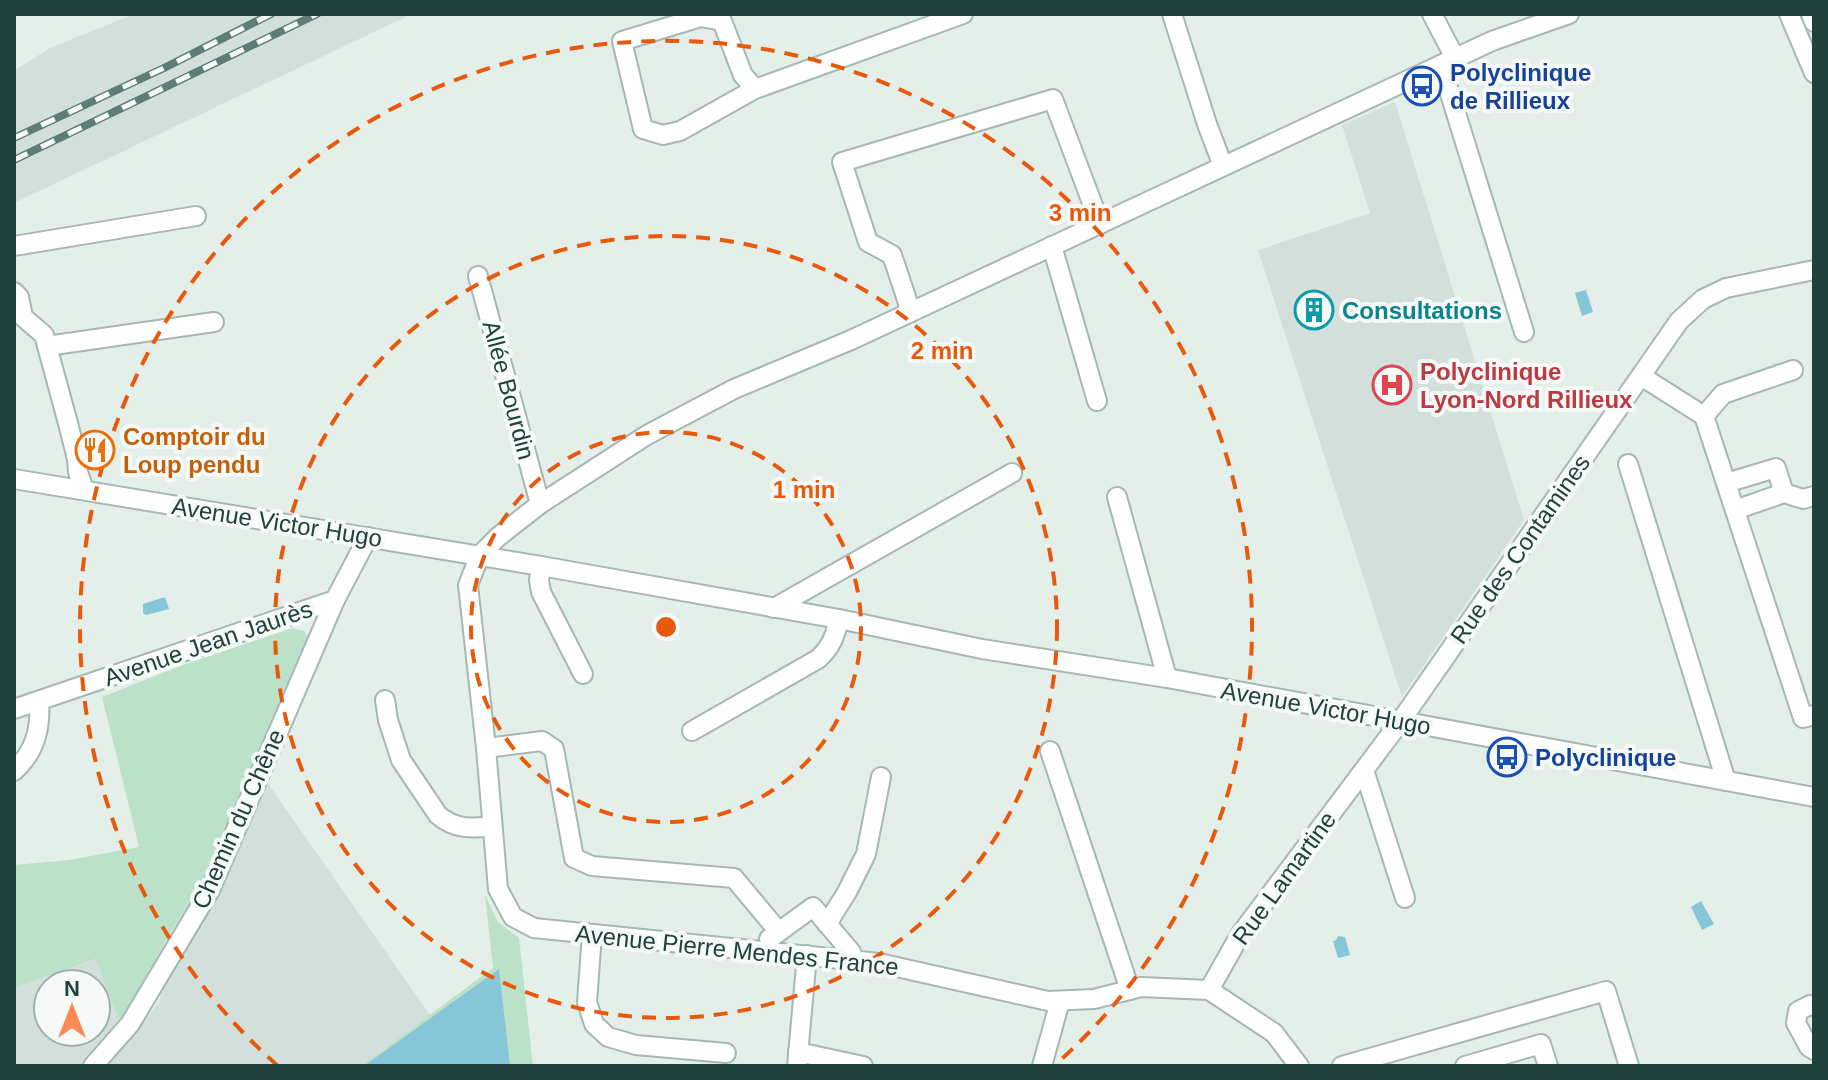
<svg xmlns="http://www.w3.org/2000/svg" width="1828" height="1080" font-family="Arial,sans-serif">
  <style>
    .built { fill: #d2dfda; fill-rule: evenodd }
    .green { fill: #bbe2c8 }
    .water { fill: #87c6d8 }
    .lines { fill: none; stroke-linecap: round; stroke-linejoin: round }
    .minor-casing { stroke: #a6b8b2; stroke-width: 22 }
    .minor { stroke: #fff; stroke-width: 18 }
    .rail-casing { stroke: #5c7e77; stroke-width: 8 }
    .rail { stroke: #f5faf8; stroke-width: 5; stroke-dasharray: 15; stroke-linecap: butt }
    .ring { fill: none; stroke: #e8590c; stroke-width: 4; stroke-dasharray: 14 10 }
    .labels { text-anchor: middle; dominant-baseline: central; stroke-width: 8; stroke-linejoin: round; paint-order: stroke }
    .transit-label { font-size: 24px; font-weight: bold; fill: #164399; stroke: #f5faf8; text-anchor: start }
    .culture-label { font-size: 24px; font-weight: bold; fill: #0d838f; stroke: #f5faf8; text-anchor: start }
    .health-label { font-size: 24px; font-weight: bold; fill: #be3a42; stroke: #f5faf8; text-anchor: start }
    .street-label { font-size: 24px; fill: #21423c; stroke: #f5faf8 }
    .food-label { font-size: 24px; font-weight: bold; fill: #c56008; stroke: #f5faf8; text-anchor: start }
    .centre { fill: #e8590c; stroke: #f5faf8; stroke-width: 4 }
    .ring-label { font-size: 24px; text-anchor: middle; font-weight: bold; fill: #e8590c; stroke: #f5faf8; stroke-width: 8; stroke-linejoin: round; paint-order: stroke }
  </style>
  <rect width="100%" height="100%" fill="#e4efea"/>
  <g class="built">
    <polygon points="134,14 412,14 14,203 14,71 50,48"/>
    <polygon points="1395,102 1524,520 1402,697 1258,250 1370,213 1342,125"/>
    <path d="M264,778L430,1015L361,1066H14V988L97,959L120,1022L130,1040L159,1002L163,983ZM48,984H96V1032H48Z"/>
  </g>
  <g class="green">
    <polygon points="292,628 304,631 309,639 213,865 168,937 120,1022 96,959 14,988 14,865 69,860 139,847 102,697 180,666"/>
    <polygon points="485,895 498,922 519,938 533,1066 361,1066 493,968"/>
  </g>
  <g class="water">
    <polygon points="1586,290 1593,312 1582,316 1575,293"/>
    <polygon points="165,597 169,609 146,615 143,613 143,604"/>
    <polygon points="1701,901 1714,924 1702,930 1691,907"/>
    <polygon points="1338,936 1345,937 1350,955 1338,958 1333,941 1336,940"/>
    <polygon points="499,969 510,1066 364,1066"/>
  </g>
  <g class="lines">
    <g class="minor-casing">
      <g id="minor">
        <polyline points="1172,14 1207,124 1223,166"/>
        <polyline points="1432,14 1455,58"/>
        <polyline points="1789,14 1814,73"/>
        <polyline points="1811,14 1814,22"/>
        <polyline points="1441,65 1524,332"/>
        <polyline points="755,89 680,131 663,135 643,129 622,41 701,17 722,21 743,75 755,89 963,14"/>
        <polyline points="14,246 196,216"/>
        <polyline points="1052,246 1097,401"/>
        <polyline points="478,276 540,504"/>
        <polyline points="14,292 19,297 23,317 44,335 69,427 77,459 78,472 84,490"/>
        <polyline points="911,312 892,255 868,242 842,162 1053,99 1100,224"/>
        <polyline points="47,346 214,322"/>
        <polyline points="1641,376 1704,416 1803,718 1814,715"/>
        <polyline points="1704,416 1723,394 1793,370"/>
        <polyline points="1628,464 1726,781"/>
        <polyline points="14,479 541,566 839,619 982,649 1167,678 1814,797"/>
        <polyline points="1726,483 1776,468 1784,493"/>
        <polyline points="1117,497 1167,678"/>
        <polyline points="1735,510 1784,493 1803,499 1814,496"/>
        <polyline points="541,566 539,580 541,592 583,674"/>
        <polyline points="774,608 1012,473"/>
        <path d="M385,700L388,720L401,760L438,815C454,829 472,829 492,826"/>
        <polyline points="14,709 335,600 368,537"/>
        <path d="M692,731L818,659C831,647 835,637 839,619"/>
        <polyline points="486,748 542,741 554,749 574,858 592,866 734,878 779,932"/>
        <polyline points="1050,751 1130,990"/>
        <polyline points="1364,770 1405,898"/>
        <path d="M14,771C35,752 41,729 39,701"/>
        <polyline points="827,924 847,892 866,854 881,777"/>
        <polyline points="592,934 587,1002 594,1024 608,1037 636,1045 726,1053"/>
        <polyline points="769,939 813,907 851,952 854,960"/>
        <polyline points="1209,990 1240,935 1400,722 1679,321 1703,299 1726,288 1814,270"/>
        <polyline points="1814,1006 1810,1005 1798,1011 1796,1023 1809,1047 1814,1050"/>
        <polyline points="798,1052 863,1066"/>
        <polyline points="93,1066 130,1024 210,890 335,600"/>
        <polyline points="797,1066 807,955"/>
        <polyline points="1042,1066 1060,1001"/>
        <polyline points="1299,1066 1274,1033 1209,990 1141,987 1094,999 1048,1001 879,963 534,928 513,917 498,889 486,748 468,585 480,555 498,537 540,504 647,435 734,389 851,340 1492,41 1569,14"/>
        <polyline points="1342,1066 1606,991 1629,1066"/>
        <polyline points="1465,1066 1541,1044 1548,1066"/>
      </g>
    </g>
    <use href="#minor" class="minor"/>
    <g class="rail-casing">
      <g id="rail">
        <polyline points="14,138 164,68 271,14"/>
        <polyline points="14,160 317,14"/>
      </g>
    </g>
    <use href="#rail" class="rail"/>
  </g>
  <g class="ring">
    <circle cx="666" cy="627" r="195"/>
    <circle cx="666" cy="627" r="391"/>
    <path d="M278 1066A586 586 0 1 1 1054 1066"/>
  </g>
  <defs>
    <g id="bus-ring" transform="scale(2)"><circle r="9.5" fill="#f5faf8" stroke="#1a4fb4" stroke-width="1.5"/><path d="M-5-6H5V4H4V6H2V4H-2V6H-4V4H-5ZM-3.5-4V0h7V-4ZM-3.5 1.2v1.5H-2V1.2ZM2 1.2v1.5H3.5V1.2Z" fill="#1a4fb4"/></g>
    <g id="building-ring" transform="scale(2)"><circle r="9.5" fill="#f5faf8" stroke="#0f9aa8" stroke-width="1.5"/><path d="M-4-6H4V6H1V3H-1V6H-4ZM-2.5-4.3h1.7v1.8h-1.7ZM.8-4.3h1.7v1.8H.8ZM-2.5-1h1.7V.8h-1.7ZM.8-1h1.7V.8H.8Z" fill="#0f9aa8"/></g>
    <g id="hospital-ring" transform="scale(2)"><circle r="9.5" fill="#f5faf8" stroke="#e0444e" stroke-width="1.5"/><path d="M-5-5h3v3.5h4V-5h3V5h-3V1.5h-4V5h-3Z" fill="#e0444e"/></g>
    <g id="restaurant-ring" transform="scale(2)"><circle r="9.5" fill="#f5faf8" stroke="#e8710a" stroke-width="1.5"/><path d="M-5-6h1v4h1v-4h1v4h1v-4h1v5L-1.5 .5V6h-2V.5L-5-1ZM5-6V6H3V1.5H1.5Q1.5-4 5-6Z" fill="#e8710a"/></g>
  </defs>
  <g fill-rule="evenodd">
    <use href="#bus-ring" x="1422" y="86"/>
    <use href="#building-ring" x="1314" y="310"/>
    <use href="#hospital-ring" x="1392" y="385"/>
    <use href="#restaurant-ring" x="95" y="450"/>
    <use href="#bus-ring" x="1507" y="757"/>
  </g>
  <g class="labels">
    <g class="transit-label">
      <text x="1450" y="72">Polyclinique<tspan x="1450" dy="28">de Rillieux</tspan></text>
      <text x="1535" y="757">Polyclinique</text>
    </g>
    <g class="culture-label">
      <text x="1342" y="310">Consultations</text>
    </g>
    <g class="health-label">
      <text x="1420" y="371">Polyclinique<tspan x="1420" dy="28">Lyon-Nord Rillieux</tspan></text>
    </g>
    <g class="street-label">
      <text transform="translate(509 390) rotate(75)">Allée Bourdin</text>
      <text transform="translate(277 522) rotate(9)">Avenue Victor Hugo</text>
      <text transform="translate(1520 549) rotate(-55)">Rue des Contamines</text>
      <text transform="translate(208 643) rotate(-19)">Avenue Jean Jaurès</text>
      <text transform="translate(1326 708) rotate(10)">Avenue Victor Hugo</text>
      <text transform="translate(238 819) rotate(-66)">Chemin du Chêne</text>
      <text transform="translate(1284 878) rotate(-54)">Rue Lamartine</text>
      <text transform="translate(737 950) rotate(6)">Avenue Pierre Mendes France</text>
    </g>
    <g class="food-label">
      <text x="123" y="436">Comptoir du<tspan x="123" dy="28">Loup pendu</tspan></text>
    </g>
  </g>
  <circle cx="666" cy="627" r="12" class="centre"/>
  <g class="ring-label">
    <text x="1080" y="221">3 min</text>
    <text x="942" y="359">2 min</text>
    <text x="804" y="498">1 min</text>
  </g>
  <rect width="1828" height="1080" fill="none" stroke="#21423c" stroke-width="32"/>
  <g transform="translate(72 1008)"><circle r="38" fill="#f5faf8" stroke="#a0b0ad" stroke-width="2"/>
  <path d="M0-6L14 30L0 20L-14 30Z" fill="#ff8852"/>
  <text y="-12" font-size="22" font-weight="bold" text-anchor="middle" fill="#21423c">N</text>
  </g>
</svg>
